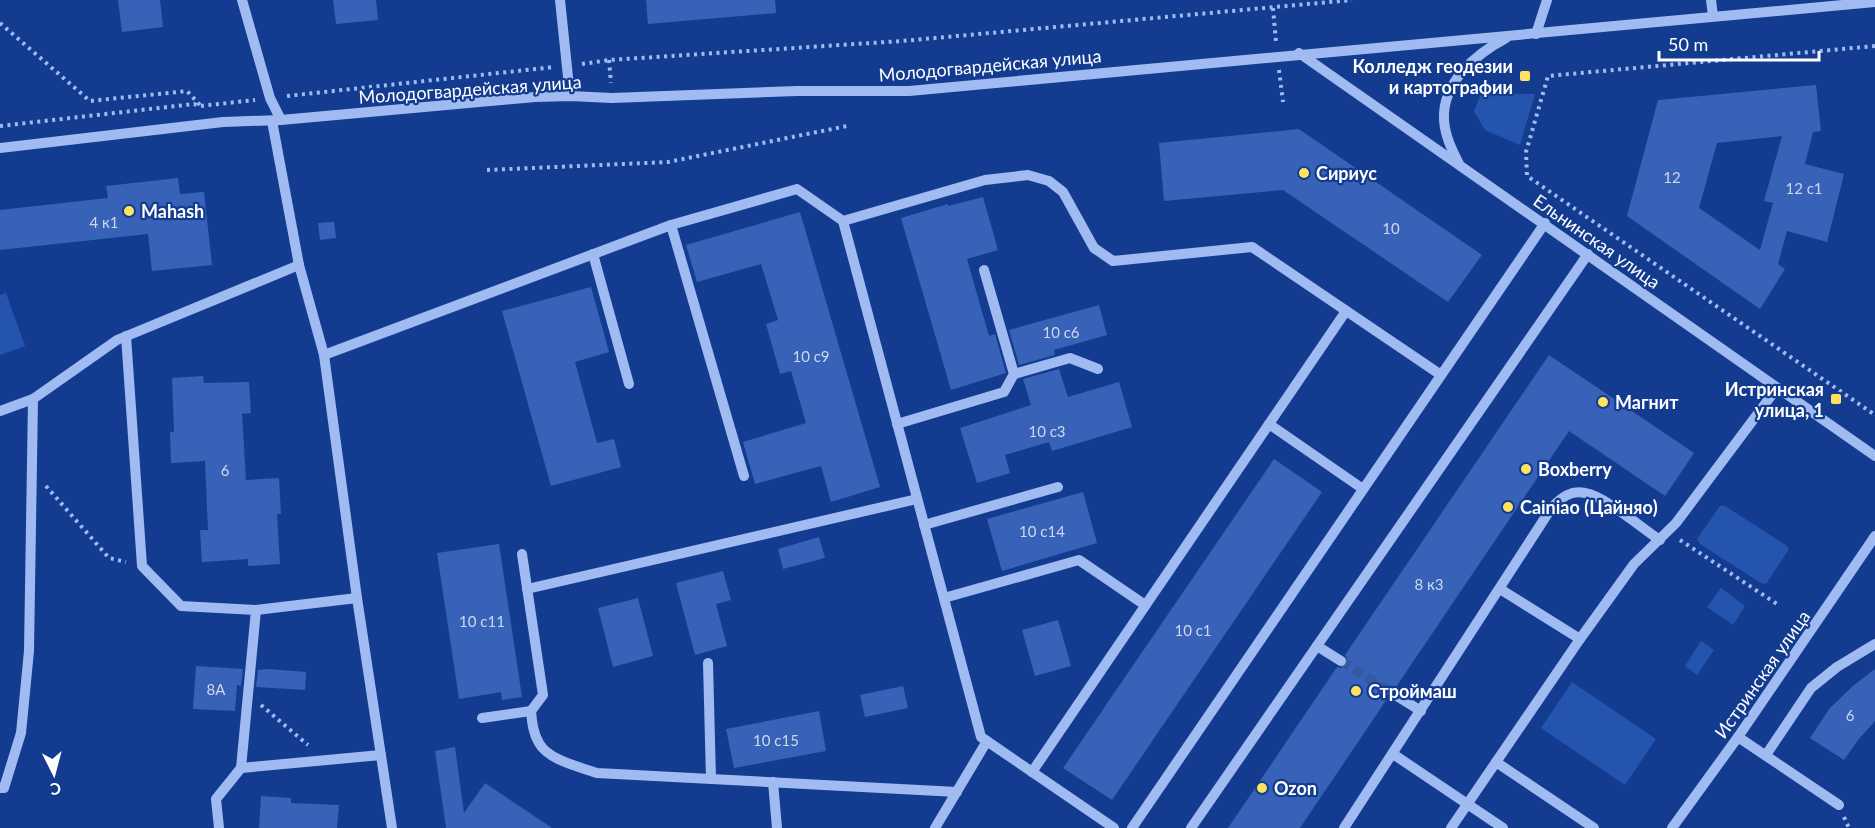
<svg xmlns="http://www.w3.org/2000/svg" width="1875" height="828" font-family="Lato,sans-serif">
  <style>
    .green { fill: #2554af }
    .building { fill: #3762b8; fill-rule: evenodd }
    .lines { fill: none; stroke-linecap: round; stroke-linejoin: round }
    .minor-tunnel { stroke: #3659a1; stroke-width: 10; stroke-dasharray: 10 5; stroke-linecap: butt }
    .path { stroke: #9fbbf1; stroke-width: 4; stroke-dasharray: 3 4.5; stroke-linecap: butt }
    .minor { stroke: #9fbbf1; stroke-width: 10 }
    .poi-dot { fill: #ffe360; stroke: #133c90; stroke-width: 2 }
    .labels { text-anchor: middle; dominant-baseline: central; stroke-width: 4.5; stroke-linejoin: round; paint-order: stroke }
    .number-label { font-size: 15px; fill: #cdd8ed }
    .street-label { font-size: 18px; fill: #fff; stroke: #133c90 }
    .poi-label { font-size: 18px; font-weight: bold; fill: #fff; stroke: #133c90; text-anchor: start }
  </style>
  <rect width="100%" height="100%" fill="#133c90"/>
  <g class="green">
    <polygon points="1481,94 1535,94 1520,145 1485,130 1474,111"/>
    <polygon points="6,293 25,346 0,355 0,295"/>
    <polygon points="1720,506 1725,506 1786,545 1789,549 1766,584 1761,583 1700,544 1697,539"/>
    <polygon points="1721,588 1745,606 1733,625 1707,607"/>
    <polygon points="1701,641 1714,650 1697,675 1685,666"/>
    <polygon points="1572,682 1656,739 1625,785 1541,728"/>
  </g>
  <g class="building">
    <polygon points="118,0 160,0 163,27 122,32"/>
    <polygon points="333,0 376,0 378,20 336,24"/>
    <polygon points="646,0 775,0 776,13 648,24"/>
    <path d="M1816,85L1821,131L1813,132L1805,164L1844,174L1827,242L1787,231L1778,264L1785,269L1760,309L1627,216L1658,100ZM1782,136L1764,201L1773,203L1760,250L1699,208L1717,143Z"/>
    <polygon points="1299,129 1482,255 1448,302 1283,190 1164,201 1159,143"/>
    <polygon points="178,178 180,194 204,192 212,265 152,271 148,234 0,250 0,210 108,198 106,186"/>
    <polygon points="983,197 998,250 967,259 989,336 995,334 1006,373 951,390 901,218 948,204 948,206"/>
    <polygon points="800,212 880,487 831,502 821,466 755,484 743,442 806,423 791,371 780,374 766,324 778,320 761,264 697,282 686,245"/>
    <polygon points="334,222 336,238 320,240 318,223"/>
    <polygon points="591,287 609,352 575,362 597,443 614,439 621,467 551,486 502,311"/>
    <polygon points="1099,305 1107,335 1054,350 1055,355 1019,365 1009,330"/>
    <polygon points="1549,355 1694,453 1665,496 1569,431 1396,687 1392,686 1386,689 1385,693 1387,699 1300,828 1228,828 1337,667 1341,668 1347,665 1348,661 1345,655"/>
    <polygon points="1059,369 1068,397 1119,382 1132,427 1052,451 1049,442 1005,455 1010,473 977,483 960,428 1031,405 1023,379"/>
    <polygon points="203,376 204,383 249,382 251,413 242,414 246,480 279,478 281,514 277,514 280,564 248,566 248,559 202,562 200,530 208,530 205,461 171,463 170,432 174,432 172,378"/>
    <polygon points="1274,459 1322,492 1112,800 1063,768"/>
    <polygon points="1083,492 1097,543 1002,571 987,519"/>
    <polygon points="819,537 825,558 783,569 778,549"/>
    <polygon points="499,544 522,697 502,700 501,692 459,699 437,553"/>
    <polygon points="723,571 731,600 716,604 727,646 695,655 676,583"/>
    <polygon points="638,598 653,656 613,667 598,608"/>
    <polygon points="1058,620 1071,666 1035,676 1022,630"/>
    <polygon points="196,666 243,669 241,686 237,685 235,711 193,709"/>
    <polygon points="268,669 306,672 305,690 256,687 258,670"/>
    <polygon points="1875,669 1875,721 1858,740 1844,760 1810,738 1830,708 1854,685"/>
    <polygon points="903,686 908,708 865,717 860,695"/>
    <polygon points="819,711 826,751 734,768 726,729"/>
    <polygon points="455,747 464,813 485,783 552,828 446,828 435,751"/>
    <polygon points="261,796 291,798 291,803 339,805 337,828 259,828"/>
  </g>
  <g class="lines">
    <polyline class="minor-tunnel" points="1341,661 1392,693"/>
    <g class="path">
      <polyline points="1273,8 1276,42"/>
      <polyline points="0,23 90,101 187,91 200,105"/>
      <polyline points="1875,46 1548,76 1526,152 1527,176 1875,415"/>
      <polyline points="609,60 611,83"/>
      <polyline points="582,64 609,60 902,41 1352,0"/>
      <polyline points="1279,70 1283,102"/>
      <polyline points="287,96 554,67"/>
      <polyline points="0,126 194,104 200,106 255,100"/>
      <polyline points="487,170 668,162 847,126"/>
      <polyline points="46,486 109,558 126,562"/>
      <polyline points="1680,540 1777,604"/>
      <polyline points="261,705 308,745"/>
      <polyline points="1844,817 1849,828"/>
    </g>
    <g class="minor">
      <polyline points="242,0 270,98 281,120"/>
      <polyline points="560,0 570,96"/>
      <polyline points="1711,0 1713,16"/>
      <polyline points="1536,34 1547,0"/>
      <polyline points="1299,53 1875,456"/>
      <polyline points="272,121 299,265 324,355 357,598 392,828"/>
      <polyline points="0,148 223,122 281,120 535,97 570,96 612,98 797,91 909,91 1875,2"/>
      <path d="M1459,164C1452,150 1445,136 1444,120C1442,82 1476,54 1506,38"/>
      <polyline points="593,254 629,384"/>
      <polyline points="126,336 142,566 181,606 256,610 357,598"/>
      <polyline points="324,355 671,225"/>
      <polyline points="1014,374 1070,358 1098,369"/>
      <polyline points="0,411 33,399 117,340 299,265"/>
      <polyline points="897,424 1004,392 1014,374 984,270"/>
      <polyline points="1269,424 1346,311"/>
      <polyline points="744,476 671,225 797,189 843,221"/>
      <polyline points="924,525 1058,487"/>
      <path d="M522,554L543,695L531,711C532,722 533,733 539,743C548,760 580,767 597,773L957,792"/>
      <polyline points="527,589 917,499"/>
      <polyline points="1500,589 1580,639"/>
      <polyline points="944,598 1079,560 1145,605"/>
      <polyline points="1317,646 1341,661"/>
      <polyline points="708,663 711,779"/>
      <polyline points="1392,693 1421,711"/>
      <polyline points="482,718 531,711"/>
      <polyline points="1738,737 1839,805"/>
      <polyline points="1393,754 1503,828"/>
      <polyline points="1766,755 1811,688 1837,667 1875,644"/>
      <polyline points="1496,762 1594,828"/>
      <polyline points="241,768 256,610"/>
      <polyline points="1032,772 1269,424 1363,489"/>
      <polyline points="773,782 777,828"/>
      <polyline points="0,788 4,788 21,733 29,651 33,399"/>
      <polyline points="219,828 216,799 241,768 381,755"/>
      <polyline points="935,828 987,741"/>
      <polyline points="1114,828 981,737 843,221 985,180 1028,175 1049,181 1063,192 1094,248 1113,261 1252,247 1441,375"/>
      <polyline points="1132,828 1545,223"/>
      <polyline points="1191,828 1588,254"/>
      <path d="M1344,828L1552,507C1562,497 1571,490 1585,493C1603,495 1643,529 1660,540"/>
      <polyline points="1451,828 1580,639 1634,564 1676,523 1777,388"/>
      <polyline points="1672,828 1738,737 1875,536"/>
    </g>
  </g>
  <g class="poi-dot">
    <rect x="1519" y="70" width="12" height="12" rx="3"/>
    <circle cx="1304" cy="173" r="6"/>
    <circle cx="129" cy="211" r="6"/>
    <rect x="1830" y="393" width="12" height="12" rx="3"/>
    <circle cx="1603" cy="402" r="6"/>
    <circle cx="1526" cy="469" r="6"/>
    <circle cx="1508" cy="507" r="6"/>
    <circle cx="1356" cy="691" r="6"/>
    <circle cx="1262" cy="788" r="6"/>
  </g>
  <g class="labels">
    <g class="number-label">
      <text x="1672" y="177">12</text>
      <text x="1804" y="188">12 с1</text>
      <text x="104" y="222">4 к1</text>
      <text x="1391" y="228">10</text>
      <text x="1061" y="332">10 с6</text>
      <text x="811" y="356">10 с9</text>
      <text x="1047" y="431">10 с3</text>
      <text x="225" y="470">6</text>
      <text x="1042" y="531">10 с14</text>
      <text x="1429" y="584">8 к3</text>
      <text x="482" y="621">10 с11</text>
      <text x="1193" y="630">10 с1</text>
      <text x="216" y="689">8А</text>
      <text x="1850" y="715">6</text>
      <text x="776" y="740">10 с15</text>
    </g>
    <g class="street-label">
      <text transform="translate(990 65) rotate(-5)">Молодогвардейская улица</text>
      <text transform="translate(470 89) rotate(-4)">Молодогвардейская улица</text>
      <text transform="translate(1597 241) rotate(35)">Ельнинская улица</text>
      <text transform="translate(1762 674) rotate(-55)">Истринская улица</text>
    </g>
    <g class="poi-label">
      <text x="1513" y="66" text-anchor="end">Колледж геодезии<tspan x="1513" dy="21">и картографии</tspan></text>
      <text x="1316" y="173">Сириус</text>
      <text x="141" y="211">Mahash</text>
      <text x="1824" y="389" text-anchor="end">Истринская<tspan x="1824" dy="21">улица, 1</tspan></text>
      <text x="1615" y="402">Магнит</text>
      <text x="1538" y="469">Boxberry</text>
      <text x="1520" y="507">Cainiao (Цайняо)</text>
      <text x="1368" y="691">Строймаш</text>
      <text x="1274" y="788">Ozon</text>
    </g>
  </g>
  <g transform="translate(54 774) rotate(174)" stroke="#133c90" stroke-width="4.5" paint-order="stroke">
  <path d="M0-4.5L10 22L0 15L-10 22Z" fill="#ffffff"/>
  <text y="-9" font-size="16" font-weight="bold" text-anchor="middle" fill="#ffffff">С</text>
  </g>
  <path d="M1659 51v9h160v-9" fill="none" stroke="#ffffff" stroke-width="3"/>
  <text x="1668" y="51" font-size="18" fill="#ffffff" stroke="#133c90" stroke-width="4.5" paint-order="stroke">50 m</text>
</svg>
